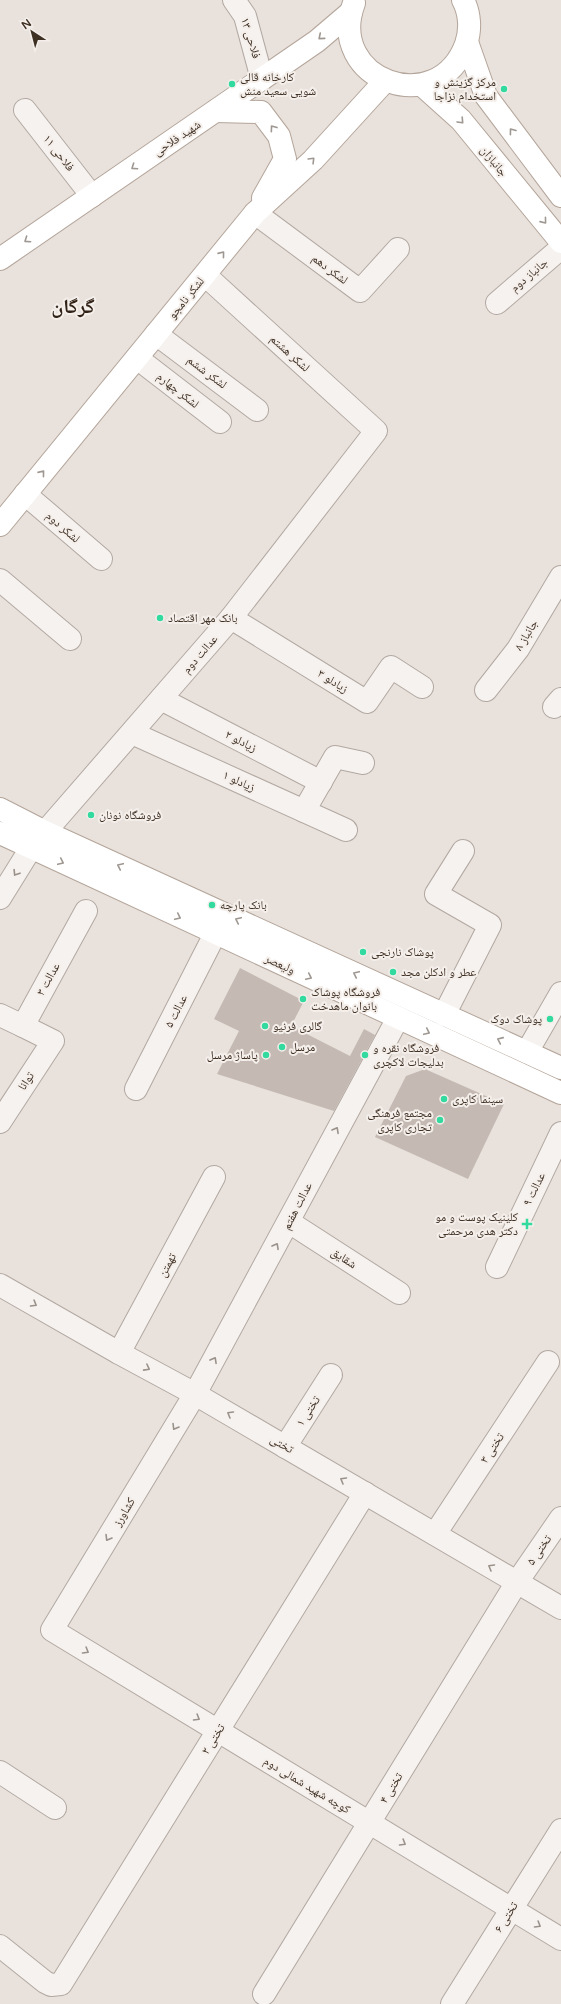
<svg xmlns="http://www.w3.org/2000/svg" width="561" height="2004" font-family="'Varela Round','Noto Naskh Arabic',sans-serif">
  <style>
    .building { fill: #c5bab3 }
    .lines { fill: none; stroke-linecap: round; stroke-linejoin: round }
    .minor-casing { stroke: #b2a8a1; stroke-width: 24 }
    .major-casing { stroke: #b4a59a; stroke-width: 24 }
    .minor { stroke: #f6f2ef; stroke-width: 22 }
    .major { stroke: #fff; stroke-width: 22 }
    .oneway { stroke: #9f9892 }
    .oneway2 { stroke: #9a918a }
    .poi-dot { fill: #33da9f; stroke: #f5efeb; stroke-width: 1.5 }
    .labels { text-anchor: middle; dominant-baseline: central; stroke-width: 4; stroke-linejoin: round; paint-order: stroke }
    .street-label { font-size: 12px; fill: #3f3024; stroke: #f5efeb }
    .poi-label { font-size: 12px; fill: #3f3024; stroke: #f5efeb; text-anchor: start }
    .town-label { font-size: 20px; font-weight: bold; fill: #302217; stroke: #f5efeb }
  </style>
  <rect width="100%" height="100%" fill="#e8e1dc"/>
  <g class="building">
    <polygon points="240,968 304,1001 291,1026 350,1056 364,1029 375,1035 334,1111 217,1074 239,1031 214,1019"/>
    <polygon points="425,1069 504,1104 468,1179 375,1137 406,1076"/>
  </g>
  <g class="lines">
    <g class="minor-casing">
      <g id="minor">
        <polyline points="234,0 245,16 262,79"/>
        <polyline points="25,110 92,196"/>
        <polyline points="255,213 360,291 398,249"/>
        <polyline points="497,303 561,248"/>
        <polyline points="156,334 257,410"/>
        <polyline points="137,358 220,422"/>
        <polyline points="25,494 101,559"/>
        <polyline points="0,580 70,639"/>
        <polyline points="231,618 367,702 391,667 422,687"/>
        <polyline points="486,690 518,649 561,577"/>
        <polyline points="161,699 321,782"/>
        <polyline points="554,707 561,699"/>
        <polyline points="132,733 346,830"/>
        <polyline points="304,811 335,757 363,763"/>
        <polyline points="45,832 231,618 376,431 205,275"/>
        <polyline points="0,898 31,848"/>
        <polyline points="0,1015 23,1026 86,911"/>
        <polyline points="444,1015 490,925 436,894 463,851"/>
        <polyline points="398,1018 195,1394 52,1630 561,1939"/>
        <polyline points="527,1052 561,993"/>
        <polyline points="136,1089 215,934"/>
        <polyline points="0,1122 53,1041 23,1026"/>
        <polyline points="289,1222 399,1293"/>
        <polyline points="497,1267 561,1133"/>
        <polyline points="0,1285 119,1353 195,1394 561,1608"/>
        <polyline points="119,1353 214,1177"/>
        <polyline points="285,1447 331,1375"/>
        <polyline points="435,1534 548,1362"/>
        <polyline points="0,1772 55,1808"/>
        <polyline points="0,1946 45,1982 51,1985 61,1984 365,1493"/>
        <polyline points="264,1994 517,1582 561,1518"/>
        <polyline points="452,2004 561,1830"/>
      </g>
    </g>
    <g class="major-casing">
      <g id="major">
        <path d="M354,3C325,80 438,121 466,44C471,30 470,13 463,0"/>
        <polyline points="467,42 486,96 561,196"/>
        <polyline points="422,85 461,120 561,242"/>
        <polyline points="216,111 261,112 279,136 285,159 263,198"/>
        <polyline points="0,259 317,41 351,12"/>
        <polyline points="0,525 255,213 313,160 385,81"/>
        <polyline points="0,809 45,832 561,1068"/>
        <polyline points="0,833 561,1093"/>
      </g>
    </g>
    <use href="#minor" class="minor"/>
    <use href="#major" class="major"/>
  </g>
  <defs><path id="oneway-chevron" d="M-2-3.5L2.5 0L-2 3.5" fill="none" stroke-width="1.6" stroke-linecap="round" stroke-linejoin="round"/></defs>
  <g class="oneway">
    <use href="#oneway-chevron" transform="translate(321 37) rotate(140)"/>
    <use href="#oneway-chevron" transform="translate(461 121) rotate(47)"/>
    <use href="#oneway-chevron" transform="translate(273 128) rotate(-126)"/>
    <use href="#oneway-chevron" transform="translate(512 131) rotate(-127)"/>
    <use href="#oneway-chevron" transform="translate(312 160) rotate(-45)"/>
    <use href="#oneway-chevron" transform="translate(134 167) rotate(146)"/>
    <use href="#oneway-chevron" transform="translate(544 221) rotate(51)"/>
    <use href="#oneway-chevron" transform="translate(27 240) rotate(146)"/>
    <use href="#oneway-chevron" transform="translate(222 254) rotate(-51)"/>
    <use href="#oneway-chevron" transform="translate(42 473) rotate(-51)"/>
    <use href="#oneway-chevron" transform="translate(61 862) rotate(25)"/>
    <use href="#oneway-chevron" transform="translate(120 866) rotate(-155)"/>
    <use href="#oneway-chevron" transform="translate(178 917) rotate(25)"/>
    <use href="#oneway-chevron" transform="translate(238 920) rotate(-155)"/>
    <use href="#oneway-chevron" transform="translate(356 974) rotate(-155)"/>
    <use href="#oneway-chevron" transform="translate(309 977) rotate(25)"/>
    <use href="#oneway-chevron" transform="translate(427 1032) rotate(25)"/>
    <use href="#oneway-chevron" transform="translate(500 1040) rotate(-156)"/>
  </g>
  <g class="oneway2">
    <use href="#oneway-chevron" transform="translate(16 873) rotate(122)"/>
    <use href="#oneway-chevron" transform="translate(336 1130) rotate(-61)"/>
    <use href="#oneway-chevron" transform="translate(276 1246) rotate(-61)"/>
    <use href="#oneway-chevron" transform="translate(34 1304) rotate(30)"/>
    <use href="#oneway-chevron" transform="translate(214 1360) rotate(-61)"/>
    <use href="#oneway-chevron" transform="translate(147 1368) rotate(28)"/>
    <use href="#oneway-chevron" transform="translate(230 1414) rotate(-150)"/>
    <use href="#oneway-chevron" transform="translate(175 1427) rotate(121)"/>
    <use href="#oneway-chevron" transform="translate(343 1480) rotate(-150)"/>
    <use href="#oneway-chevron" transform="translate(108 1538) rotate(121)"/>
    <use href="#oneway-chevron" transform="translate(491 1567) rotate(-150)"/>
    <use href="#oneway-chevron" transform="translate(86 1651) rotate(31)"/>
    <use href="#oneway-chevron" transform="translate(197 1718) rotate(31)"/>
    <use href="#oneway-chevron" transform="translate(403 1843) rotate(31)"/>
    <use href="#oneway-chevron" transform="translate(538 1925) rotate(31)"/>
  </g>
  <g class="poi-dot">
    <circle cx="232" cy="84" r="4"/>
    <circle cx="504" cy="89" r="4"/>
    <circle cx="160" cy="618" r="4"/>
    <circle cx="91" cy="815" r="4"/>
    <circle cx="212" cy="905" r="4"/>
    <circle cx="363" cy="952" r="4"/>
    <circle cx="393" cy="972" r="4"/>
    <circle cx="303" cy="999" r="4"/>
    <circle cx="550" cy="1019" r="4"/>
    <circle cx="265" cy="1026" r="4"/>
    <circle cx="282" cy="1047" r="4"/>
    <circle cx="266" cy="1055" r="4"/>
    <circle cx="365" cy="1055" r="4"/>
    <circle cx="444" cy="1099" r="4"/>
    <circle cx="440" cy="1120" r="4"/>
    <path d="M525 1218h4v4h4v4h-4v4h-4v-4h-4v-4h4z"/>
  </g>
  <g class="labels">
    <g class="street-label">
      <text transform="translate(251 38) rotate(73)">۱۳ فلاحی</text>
      <text transform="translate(177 138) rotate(-34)">شهید فلاحی</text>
      <text transform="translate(59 153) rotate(52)">۱۱ فلاحی</text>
      <text transform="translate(494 161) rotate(51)">جانبازان</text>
      <text transform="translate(330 269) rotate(37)">لشکر دهم</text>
      <text transform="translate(529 275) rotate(-40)">جانباز دوم</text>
      <text transform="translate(186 298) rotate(-51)">لشکر نامجو</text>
      <text transform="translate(290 353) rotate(42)">لشکر هشتم</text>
      <text transform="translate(207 372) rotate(37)">لشکر ششم</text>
      <text transform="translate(178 390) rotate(38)">لشکر چهارم</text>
      <text transform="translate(63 527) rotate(41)">لشکر دوم</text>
      <text transform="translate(526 635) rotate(-59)">جانباز ۸</text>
      <text transform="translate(200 654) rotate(-49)">عدالت دوم</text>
      <text transform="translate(333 681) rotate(32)">زیادلو ۳</text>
      <text transform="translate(241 741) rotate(27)">زیادلو ۲</text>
      <text transform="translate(239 781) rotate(24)">زیادلو ۱</text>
      <text transform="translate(280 964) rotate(25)">ولیعصر</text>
      <text transform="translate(48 979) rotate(-61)">عدالت ۳</text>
      <text transform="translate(176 1011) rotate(-63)">عدالت ۵</text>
      <text transform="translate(26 1081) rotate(-57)">توانا</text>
      <text transform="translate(534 1189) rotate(-64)">عدالت ۹</text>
      <text transform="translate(297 1206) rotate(-63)">عدالت هفتم</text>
      <text transform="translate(344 1258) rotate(33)">شقایق</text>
      <text transform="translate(167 1265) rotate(-62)">تهمتن</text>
      <text transform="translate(308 1411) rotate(-57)">۱ تختی</text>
      <text transform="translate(282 1444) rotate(30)">تختی</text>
      <text transform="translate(492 1448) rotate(-57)">تختی ۳</text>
      <text transform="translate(124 1512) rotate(-59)">کشاورز</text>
      <text transform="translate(539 1550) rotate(-55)">۵ تختی</text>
      <text transform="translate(213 1739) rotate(-58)">تختی ۲</text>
      <text transform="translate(307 1785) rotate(31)">کوچه شهید شمالی دوم</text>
      <text transform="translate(391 1788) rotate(-59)">تختی ۴</text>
      <text transform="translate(506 1917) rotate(-58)">تختی ۶</text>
    </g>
    <g class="poi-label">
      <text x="240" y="77">کارخانه قالی<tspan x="240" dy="14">شویی سعید منش</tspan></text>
      <text x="496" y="82" text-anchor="end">مرکز گزینش و<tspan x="496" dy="14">استخدام نزاجا</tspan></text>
      <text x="168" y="618">بانک مهر اقتصاد</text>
      <text x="99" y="815">فروشگاه نونان</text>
      <text x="220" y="905">بانک پارچه</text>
      <text x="371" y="952">پوشاک نارنجی</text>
      <text x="401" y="972">عطر و ادکلن مجد</text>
      <text x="311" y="992">فروشگاه پوشاک<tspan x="311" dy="14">بانوان ماهدخت</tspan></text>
      <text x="542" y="1019" text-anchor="end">پوشاک دوک</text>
      <text x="273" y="1026">گالری فرنیو</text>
      <text x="290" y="1047">مرسل</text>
      <text x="373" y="1048">فروشگاه نقره و<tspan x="373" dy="14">بدلیجات لاکچری</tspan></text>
      <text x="258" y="1055" text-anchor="end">پاساژ مرسل</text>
      <text x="452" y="1099">سینما کاپری</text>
      <text x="432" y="1113" text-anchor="end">مجتمع فرهنگی<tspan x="432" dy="14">تجاری کاپری</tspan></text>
      <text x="518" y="1217" text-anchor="end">کلینیک پوست و مو<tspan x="518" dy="14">دکتر هدی مرحمتی</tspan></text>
    </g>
    <g class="town-label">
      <text x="73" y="307">گرگان</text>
    </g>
  </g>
  <g transform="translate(32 32) rotate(324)" stroke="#f5efeb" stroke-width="3" paint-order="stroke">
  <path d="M0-3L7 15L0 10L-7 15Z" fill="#3f3024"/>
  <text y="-6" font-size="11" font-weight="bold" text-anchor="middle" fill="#3f3024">N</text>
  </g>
</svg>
